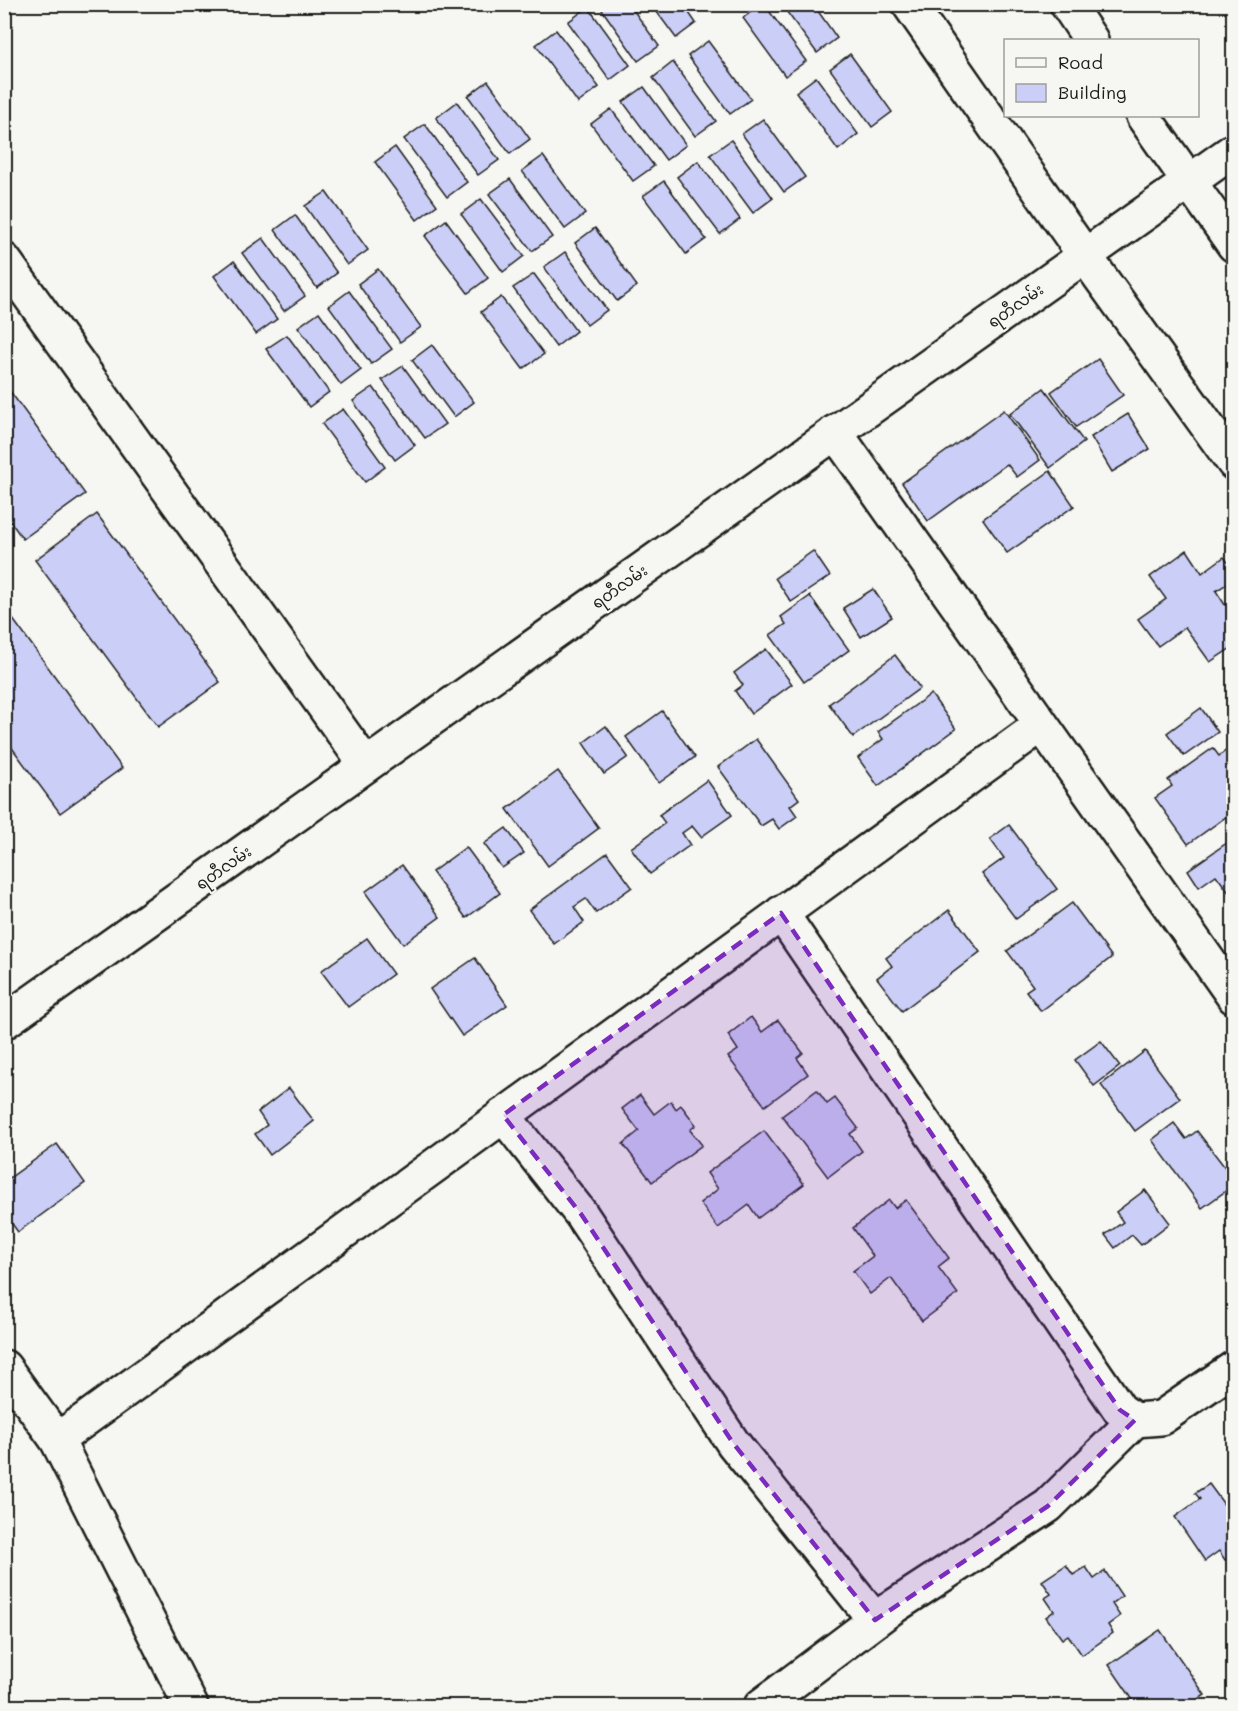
<svg xmlns="http://www.w3.org/2000/svg" width="1238" height="1711" font-family="Mali,'Noto Sans Myanmar',sans-serif">
  <style>
    .building { fill: #cbcff7; stroke: #1c1c1c; stroke-width: 1.5 }
    .lines { fill: none; stroke-linecap: round; stroke-linejoin: round }
    .minor-casing { stroke: #1c1c1c; stroke-width: 38 }
    .minor { stroke: #f6f6f2; stroke-width: 33 }
    .marked { fill: #7b2cbf; fill-opacity: 0.2; stroke: #7b2cbf; stroke-width: 4.5; stroke-dasharray: 12 8; stroke-linejoin: round }
    .labels { text-anchor: middle; dominant-baseline: central; stroke-width: 4.5; stroke-linejoin: round; paint-order: stroke }
    .street-label { font-size: 16px; fill: #1c1c1c; stroke: #f6f6f2 }
  </style>
  <rect width="100%" height="100%" fill="#f6f6f2"/>
  <filter id="ink" filterUnits="userSpaceOnUse"><feTurbulence type="fractalNoise" baseFrequency=".0167" numOctaves="2"/><feDisplacementMap in="SourceGraphic" scale="12" xChannelSelector="R" yChannelSelector="G"/><feConvolveMatrix kernelMatrix="1 2 1 2 8 2 1 2 1" color-interpolation-filters="sRGB"/></filter>
  <g filter="url(#ink)">
    <g class="building">
      <polygon points="598,4 629,4 659,46 638,61"/>
      <polygon points="651,4 683,4 696,23 676,38"/>
      <polygon points="762,4 764,4 806,61 785,76 743,18"/>
      <polygon points="781,4 813,4 837,38 817,53"/>
      <polygon points="588,7 630,65 610,80 568,22"/>
      <polygon points="556,30 599,87 578,103 536,45"/>
      <polygon points="708,41 751,99 730,114 688,56"/>
      <polygon points="850,54 892,112 872,127 830,69"/>
      <polygon points="673,62 716,121 695,136 653,78"/>
      <polygon points="816,77 858,134 838,150 796,92"/>
      <polygon points="488,81 530,139 510,154 468,96"/>
      <polygon points="644,87 686,145 666,160 623,102"/>
      <polygon points="457,102 499,160 478,175 436,118"/>
      <polygon points="611,109 654,166 633,181 591,124"/>
      <polygon points="763,119 805,177 784,192 742,134"/>
      <polygon points="425,124 467,182 447,197 404,139"/>
      <polygon points="731,140 773,198 753,213 710,155"/>
      <polygon points="395,147 437,205 417,220 375,162"/>
      <polygon points="543,156 585,214 565,229 522,171"/>
      <polygon points="698,161 740,219 720,234 677,177"/>
      <polygon points="510,179 552,237 532,251 489,194"/>
      <polygon points="664,181 706,239 686,254 643,196"/>
      <polygon points="326,192 368,250 347,265 305,206"/>
      <polygon points="481,199 524,256 503,272 461,214"/>
      <polygon points="295,215 337,273 317,288 275,230"/>
      <polygon points="446,220 488,278 468,293 425,236"/>
      <polygon points="595,228 637,286 617,301 575,243"/>
      <polygon points="263,238 305,296 284,311 242,253"/>
      <polygon points="565,252 607,310 587,325 544,267"/>
      <polygon points="234,261 277,319 256,334 214,276"/>
      <polygon points="378,269 421,327 400,342 358,284"/>
      <polygon points="534,274 576,331 556,347 513,288"/>
      <polygon points="349,291 392,349 371,364 329,306"/>
      <polygon points="501,297 544,354 523,369 481,312"/>
      <polygon points="319,312 361,370 341,385 298,327"/>
      <polygon points="287,335 329,392 309,407 266,349"/>
      <polygon points="432,345 474,402 454,417 412,360"/>
      <polygon points="1098,359 1123,395 1076,427 1051,392"/>
      <polygon points="403,366 445,424 425,438 382,380"/>
      <polygon points="4,383 85,494 23,539 4,513"/>
      <polygon points="373,387 415,445 395,460 353,401"/>
      <polygon points="1044,388 1084,442 1050,468 1010,414"/>
      <polygon points="343,409 385,467 365,482 322,424"/>
      <polygon points="1004,410 1040,460 1017,477 1007,464 928,521 902,483"/>
      <polygon points="1128,414 1150,449 1112,472 1091,437"/>
      <polygon points="1050,471 1074,506 1007,553 983,519"/>
      <polygon points="97,514 220,682 158,727 35,560"/>
      <polygon points="1187,550 1202,573 1224,557 1234,570 1234,579 1216,591 1225,605 1234,599 1234,646 1210,662 1185,627 1158,646 1138,619 1166,599 1150,577"/>
      <polygon points="813,551 830,576 791,602 775,578"/>
      <polygon points="873,589 892,617 861,637 843,608"/>
      <polygon points="810,596 849,650 804,682 770,635 786,624 781,617"/>
      <polygon points="4,607 122,768 60,813 4,737"/>
      <polygon points="766,649 792,684 751,714 735,691 743,685 734,673"/>
      <polygon points="895,655 920,688 853,737 829,704"/>
      <polygon points="931,694 956,729 878,786 858,758 883,739 878,732"/>
      <polygon points="1201,708 1218,732 1184,756 1167,733"/>
      <polygon points="662,711 695,757 659,783 626,737"/>
      <polygon points="606,726 628,757 604,774 583,743"/>
      <polygon points="756,739 799,799 790,806 797,816 779,829 772,819 761,826 718,767"/>
      <polygon points="1232,746 1234,811 1188,844 1155,798 1172,786 1168,780 1213,748 1219,756"/>
      <polygon points="558,771 599,828 548,866 507,809"/>
      <polygon points="707,780 732,815 701,837 692,826 682,833 690,845 650,874 631,848 665,823 659,815"/>
      <polygon points="1009,825 1057,889 1016,919 982,874 1004,858 990,839"/>
      <polygon points="506,828 524,853 502,868 484,844"/>
      <polygon points="1234,838 1234,891 1230,894 1216,875 1199,887 1188,870"/>
      <polygon points="466,847 500,893 466,918 432,872"/>
      <polygon points="607,853 632,887 596,913 586,899 574,907 584,922 554,944 529,910"/>
      <polygon points="402,865 440,917 403,944 365,892"/>
      <polygon points="1072,903 1112,957 1041,1011 1026,991 1033,986 1007,951"/>
      <polygon points="949,910 980,952 902,1011 877,978 892,966 886,958"/>
      <polygon points="367,938 393,974 348,1007 321,971"/>
      <polygon points="475,958 507,1005 462,1036 430,989"/>
      <polygon points="751,1017 762,1032 778,1020 803,1053 797,1058 808,1074 765,1106 728,1057 738,1050 728,1035"/>
      <polygon points="1101,1041 1120,1066 1094,1086 1075,1060"/>
      <polygon points="1145,1051 1180,1098 1135,1131 1101,1085"/>
      <polygon points="289,1088 314,1121 270,1155 255,1134 267,1125 258,1112"/>
      <polygon points="817,1090 827,1104 835,1098 858,1128 850,1134 862,1151 828,1177 782,1116"/>
      <polygon points="640,1095 654,1114 671,1101 676,1109 681,1105 696,1125 690,1130 702,1145 652,1182 623,1144 639,1131 622,1109"/>
      <polygon points="1174,1123 1186,1139 1197,1131 1234,1179 1234,1185 1202,1208 1152,1140"/>
      <polygon points="764,1131 804,1184 758,1218 749,1205 718,1228 700,1203 718,1189 707,1173"/>
      <polygon points="57,1144 85,1183 18,1232 4,1213 4,1182"/>
      <polygon points="1145,1190 1170,1223 1141,1245 1132,1235 1115,1248 1105,1235 1123,1222 1116,1212"/>
      <polygon points="889,1200 895,1208 906,1200 949,1258 938,1267 958,1294 922,1321 891,1278 870,1294 853,1271 873,1256 853,1228"/>
      <polygon points="1209,1484 1234,1518 1234,1554 1225,1560 1219,1551 1205,1561 1175,1517 1200,1499 1195,1493"/>
      <polygon points="1066,1565 1073,1575 1086,1567 1094,1579 1105,1571 1122,1596 1112,1604 1120,1616 1108,1625 1113,1633 1082,1655 1068,1635 1062,1639 1046,1617 1054,1611 1045,1598 1051,1594 1042,1581"/>
      <polygon points="1160,1630 1205,1695 1188,1706 1137,1706 1109,1665"/>
    </g>
    <g class="lines">
      <g class="minor-casing">
        <g id="minor">
          <polyline points="909,4 1085,256 1234,463"/>
          <polyline points="1067,4 1091,40"/>
          <polyline points="1143,116 1234,245"/>
          <polyline points="4,260 366,765"/>
          <polyline points="835,432 1234,997"/>
          <polyline points="781,913 1120,1410 1135,1420 1161,1418 1234,1368"/>
          <polyline points="4,1022 1234,150"/>
          <polyline points="503,1115 581,1214 733,1443 875,1620"/>
          <polyline points="4,1367 57,1440 191,1706"/>
          <polyline points="57,1440 1041,725"/>
          <polyline points="761,1706 890,1609 1048,1506 1135,1420"/>
        </g>
      </g>
      <use href="#minor" class="minor"/>
    </g>
  </g>
  <path class="marked" d="M781,913L1120,1410L1135,1420L1048,1506L875,1620L733,1443L581,1214L503,1115Z"/>
  <g class="labels">
    <g class="street-label">
      <text transform="translate(1015 305) rotate(-35)">ရတီလမ်း</text>
      <text transform="translate(619 586) rotate(-35)">ရတီလမ်း</text>
      <text transform="translate(223 867) rotate(-35)">ရတီလမ်း</text>
    </g>
  </g>
  <rect width="1238" height="1711" fill="none" stroke="#f6f6f2" stroke-width="24"/>
  <rect x="12" y="12" width="1214" height="1687" fill="none" stroke="#1c1c1c" stroke-width="2" filter="url(#ink)"/>
  <rect x="1004" y="39" width="195" height="78" fill="#f6f6f2" stroke="#9f9f9c" stroke-width="1.5"/>
  <rect x="1016" y="58" width="30" height="9" fill="#f6f6f2" stroke="#9f9f9c" stroke-width="1.5"/>
  <text x="1058" y="69" font-size="18" fill="#1c1c1c">Road</text>
  <rect x="1016" y="84" width="30" height="18" fill="#cbcff7" stroke="#9f9f9c" stroke-width="1.5"/>
  <text x="1058" y="99" font-size="18" fill="#1c1c1c">Building</text>
</svg>
